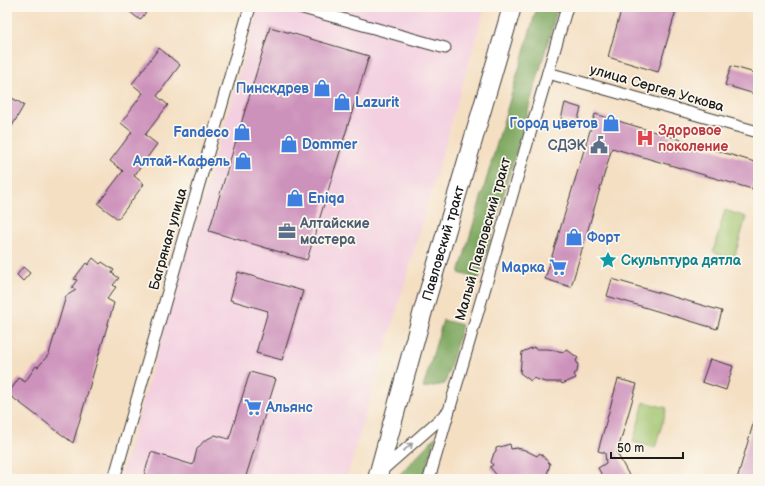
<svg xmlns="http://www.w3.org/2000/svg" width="765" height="486" font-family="'Balsamiq Sans',sans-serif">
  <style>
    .built { fill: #f3cfe0 }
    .green { fill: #9ec26c; stroke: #5d6f44 }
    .forest { fill: #7ea860; stroke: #4d623e }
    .building { fill: #cd92bc }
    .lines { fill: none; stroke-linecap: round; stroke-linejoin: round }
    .minor-casing { stroke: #3c3935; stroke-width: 13 }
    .primary-casing { stroke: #3c3935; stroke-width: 20 }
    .minor { stroke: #fff; stroke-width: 11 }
    .primary { stroke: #fff; stroke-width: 18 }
    .oneway { stroke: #999 }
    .labels { text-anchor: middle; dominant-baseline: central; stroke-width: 3.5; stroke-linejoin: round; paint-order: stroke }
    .shop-label { font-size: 14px; font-weight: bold; fill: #366cbe; stroke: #fbf7ec; text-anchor: end }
    .street-label { font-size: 14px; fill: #1c1c1c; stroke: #fbf7ec }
    .health-label { font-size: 14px; font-weight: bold; fill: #be3a42; stroke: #fbf7ec; text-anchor: start }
    .service-label { font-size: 14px; font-weight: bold; fill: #4e5e75; stroke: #fbf7ec; text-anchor: end }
    .culture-label { font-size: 14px; font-weight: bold; fill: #0d838f; stroke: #fbf7ec; text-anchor: start }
  </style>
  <rect width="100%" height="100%" fill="#fbf7ec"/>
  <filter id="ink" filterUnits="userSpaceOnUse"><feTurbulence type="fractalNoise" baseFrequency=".025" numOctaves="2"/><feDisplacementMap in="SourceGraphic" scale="8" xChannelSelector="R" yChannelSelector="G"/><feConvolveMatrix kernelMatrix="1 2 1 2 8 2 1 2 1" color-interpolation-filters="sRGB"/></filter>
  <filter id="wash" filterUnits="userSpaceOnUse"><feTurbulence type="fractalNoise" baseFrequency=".012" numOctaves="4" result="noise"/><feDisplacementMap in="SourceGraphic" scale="16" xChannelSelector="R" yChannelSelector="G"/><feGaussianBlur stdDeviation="0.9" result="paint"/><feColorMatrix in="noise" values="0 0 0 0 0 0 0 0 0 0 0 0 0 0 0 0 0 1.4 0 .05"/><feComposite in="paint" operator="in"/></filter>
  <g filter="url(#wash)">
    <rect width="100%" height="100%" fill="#f4dfc3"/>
    <polygon class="built" points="259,7 485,7 395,316 346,479 120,479"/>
    <g class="green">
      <polygon points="725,210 746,217 734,259 713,252"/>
      <polygon points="644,402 667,408 655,448 633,442"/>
    </g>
    <g class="forest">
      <polygon points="537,7 558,7 479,279 459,273"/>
      <polygon points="443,320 462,325 445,384 423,388"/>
      <polygon points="436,436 423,479 397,479 398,476"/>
    </g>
    <g id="blocks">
      <g class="building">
        <polygon points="124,7 150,7 140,20"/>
        <polygon points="622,7 677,7 658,72 608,57"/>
        <polygon points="270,27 369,56 307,260 209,231"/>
        <polygon points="159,48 180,65 157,96 168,105 145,135 157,144 134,176 144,184 118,219 98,204 123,171 110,161 132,132 121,123 143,93 132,84"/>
        <polygon points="731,66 758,74 758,95 725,85"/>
        <polygon points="7,95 24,105 7,135"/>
        <polygon points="565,103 581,108 577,123 561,119"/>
        <polygon points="595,114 758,163 758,168 752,189 612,148 571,287 545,279"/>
        <polygon points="93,258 100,264 102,262 114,270 112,273 119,278 113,285 116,287 107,299 114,303 73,443 8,394 19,378 25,382 36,366 38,367 49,354 66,296 76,290 72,287 77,280 74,279 86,263 88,265"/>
        <polygon points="23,267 30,273 23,281 17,275"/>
        <polygon points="238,272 303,291 282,360 256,353 268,311 230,300"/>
        <polygon points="612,279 722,311 717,329 607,296"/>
        <polygon points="534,347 535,349 548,349 564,352 566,349 578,358 576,360 578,365 577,372 574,374 576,378 562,384 561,382 545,382 533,378 531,381 520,373 522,352"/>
        <polygon points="710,359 733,366 726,390 702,382"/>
        <polygon points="250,372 276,379 245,479 143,479 151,452 193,465 197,449 204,441 215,435 229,439"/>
        <polygon points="618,379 637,384 617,453 631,479 604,479 598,468 606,463 605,453 598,451"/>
        <polygon points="756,414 758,414 758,468 755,479 737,479"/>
        <polygon points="510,444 511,449 517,448 525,450 537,456 540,453 550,464 546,478 543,479 512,479 504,475 499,478 490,467 493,465 491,462 494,453 496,451 496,448"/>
      </g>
    </g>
  </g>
  <g filter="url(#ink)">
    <use href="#blocks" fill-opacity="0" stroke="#3c3935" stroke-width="1"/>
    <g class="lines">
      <g class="minor-casing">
        <g id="minor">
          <polyline points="299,7 445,48"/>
          <polyline points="548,73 758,132"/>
          <polyline points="380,472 448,412"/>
          <polyline points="114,479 250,7"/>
          <polyline points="429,479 567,7"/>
        </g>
      </g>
      <g class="primary-casing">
        <g id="primary">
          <path id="s1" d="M377,479L423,311L512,7"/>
        </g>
      </g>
      <use href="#minor" class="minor"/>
      <use href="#primary" class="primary"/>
    </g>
    <defs><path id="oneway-shaft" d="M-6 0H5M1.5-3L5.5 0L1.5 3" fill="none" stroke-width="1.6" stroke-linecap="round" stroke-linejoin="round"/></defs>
    <use class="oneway" href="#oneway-shaft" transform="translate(408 447) rotate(-41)"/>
  </g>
  <defs>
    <g id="shop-bare" transform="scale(1.38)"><path d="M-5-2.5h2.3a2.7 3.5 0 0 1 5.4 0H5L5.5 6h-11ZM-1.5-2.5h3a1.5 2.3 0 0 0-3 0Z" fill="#3f7fe0" stroke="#fbf7ec" stroke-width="2.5" paint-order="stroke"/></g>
    <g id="hospital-bare" transform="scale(1.38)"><path d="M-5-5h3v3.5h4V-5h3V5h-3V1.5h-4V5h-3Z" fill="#e0444e" stroke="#fbf7ec" stroke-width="2.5" paint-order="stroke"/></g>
    <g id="civic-bare" transform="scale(1.38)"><path d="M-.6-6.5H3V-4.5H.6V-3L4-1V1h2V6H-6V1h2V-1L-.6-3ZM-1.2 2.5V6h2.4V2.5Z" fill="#5c6f8a" stroke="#fbf7ec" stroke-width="2.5" paint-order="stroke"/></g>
    <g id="office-bare" transform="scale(1.38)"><path d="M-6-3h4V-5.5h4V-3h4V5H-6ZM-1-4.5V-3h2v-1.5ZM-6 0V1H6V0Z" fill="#5c6f8a" stroke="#fbf7ec" stroke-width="2.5" paint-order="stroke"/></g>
    <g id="sight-bare" transform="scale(1.38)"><path d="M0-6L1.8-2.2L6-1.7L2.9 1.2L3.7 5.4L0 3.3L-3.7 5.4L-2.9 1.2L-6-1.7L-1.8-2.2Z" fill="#0f9aa8" stroke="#fbf7ec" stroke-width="2.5" paint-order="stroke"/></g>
    <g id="supermarket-bare" transform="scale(1.38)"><path d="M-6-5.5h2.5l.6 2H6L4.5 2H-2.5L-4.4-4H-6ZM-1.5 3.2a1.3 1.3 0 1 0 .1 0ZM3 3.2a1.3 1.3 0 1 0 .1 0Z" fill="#3f7fe0" stroke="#fbf7ec" stroke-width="2.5" paint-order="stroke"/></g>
  </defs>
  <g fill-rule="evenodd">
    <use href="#shop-bare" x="322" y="88"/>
    <use href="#shop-bare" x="342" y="102"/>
    <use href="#shop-bare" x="611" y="123"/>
    <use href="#shop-bare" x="242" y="132"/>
    <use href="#hospital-bare" x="645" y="138"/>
    <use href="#shop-bare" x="289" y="144"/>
    <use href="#civic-bare" x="599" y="145"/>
    <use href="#shop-bare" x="243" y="161"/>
    <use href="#shop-bare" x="295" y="198"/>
    <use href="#office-bare" x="287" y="231"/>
    <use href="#shop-bare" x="574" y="237"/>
    <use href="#sight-bare" x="608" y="260"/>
    <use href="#supermarket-bare" x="558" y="267"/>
    <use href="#supermarket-bare" x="253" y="407"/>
  </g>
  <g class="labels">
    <g class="shop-label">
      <text x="309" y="88">Пинскдрев</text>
      <text x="355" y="102" text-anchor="start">Lazurit</text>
      <text x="598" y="123">Город цветов</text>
      <text x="229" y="132">Fandeco</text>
      <text x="302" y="144" text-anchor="start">Dommer</text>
      <text x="230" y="161">Алтай-Кафель</text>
      <text x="308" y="198" text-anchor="start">Eniqa</text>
      <text x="587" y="237" text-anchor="start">Форт</text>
      <text x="545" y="267">Марка</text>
      <text x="266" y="407" text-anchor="start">Альянс</text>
    </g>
    <g class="street-label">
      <text transform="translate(657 88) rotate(16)">улица Сергея Ускова</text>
      <text transform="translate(168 239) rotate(-74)">Багряная улица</text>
      <text transform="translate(483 239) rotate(-74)">Малый Павловский тракт</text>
      <text stroke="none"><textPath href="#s1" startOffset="245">Павловский тракт</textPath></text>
    </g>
    <g class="health-label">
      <text x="658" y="130">Здоровое<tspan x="658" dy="16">поколение</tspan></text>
    </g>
    <g class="service-label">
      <text x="586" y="145">СДЭК</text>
      <text x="300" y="223" text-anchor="start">Алтайские<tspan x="300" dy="16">мастера</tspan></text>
    </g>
    <g class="culture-label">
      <text x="621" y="260">Скульптура дятла</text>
    </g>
  </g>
  <rect width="765" height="486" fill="none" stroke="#fbf7ec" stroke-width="24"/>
  <path d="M611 452v6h72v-6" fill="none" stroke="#1c1c1c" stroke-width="2"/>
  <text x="617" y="452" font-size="12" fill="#1c1c1c" stroke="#fbf7ec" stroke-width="3" paint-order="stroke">50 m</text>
</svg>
